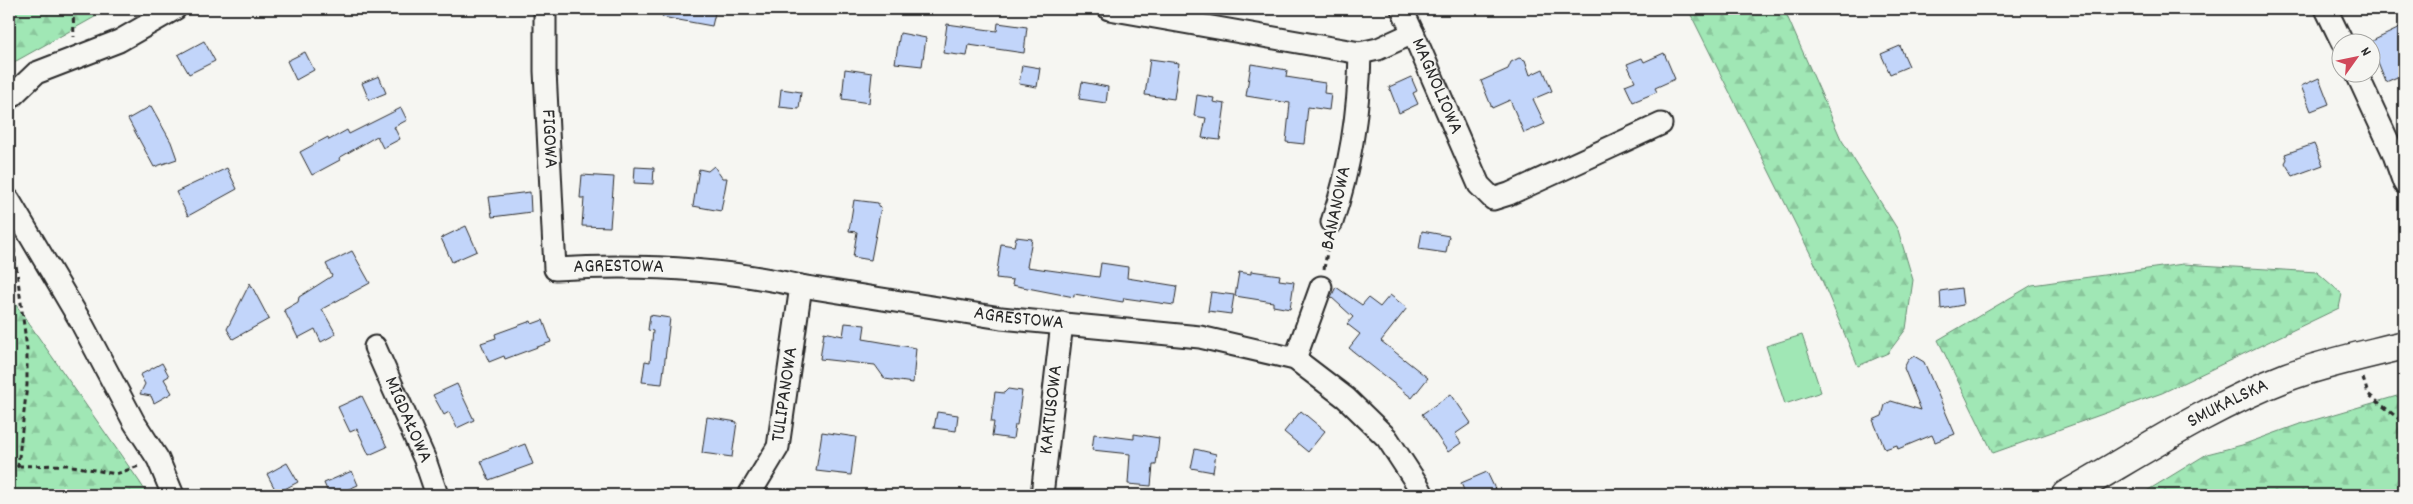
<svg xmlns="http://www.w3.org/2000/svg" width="2413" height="504" font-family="Dekko,sans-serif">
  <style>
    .green { fill: #a0e7b5; stroke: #668970 }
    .forest { fill: url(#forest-firs); stroke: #668970 }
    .building { fill: #c2d5fa; stroke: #2b2b2b }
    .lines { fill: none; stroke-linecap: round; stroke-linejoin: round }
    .street-casing { stroke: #2b2b2b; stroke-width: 25 }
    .secondary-casing { stroke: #2b2b2b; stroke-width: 31 }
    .path { stroke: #2b2b2b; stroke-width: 3; stroke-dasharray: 5 4; stroke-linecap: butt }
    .street { stroke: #f6f6f2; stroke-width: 21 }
    .secondary { stroke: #f6f6f2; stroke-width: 28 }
    .labels { text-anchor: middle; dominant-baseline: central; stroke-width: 4.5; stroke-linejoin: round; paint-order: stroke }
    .street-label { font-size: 20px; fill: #2b2b2b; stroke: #f6f6f2 }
  </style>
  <defs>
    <pattern id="forest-firs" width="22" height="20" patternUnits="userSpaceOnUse" patternTransform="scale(1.25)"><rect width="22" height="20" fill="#a0e7b5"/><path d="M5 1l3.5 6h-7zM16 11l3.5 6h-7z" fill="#8ac69c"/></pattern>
  </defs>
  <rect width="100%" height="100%" fill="#f6f6f2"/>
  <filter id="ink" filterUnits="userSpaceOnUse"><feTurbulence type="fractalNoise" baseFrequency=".02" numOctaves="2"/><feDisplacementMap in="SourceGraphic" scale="10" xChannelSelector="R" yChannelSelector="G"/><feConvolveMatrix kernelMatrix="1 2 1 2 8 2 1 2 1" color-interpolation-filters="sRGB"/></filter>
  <g filter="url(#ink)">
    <polygon class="green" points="1802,335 1821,392 1785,404 1766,346"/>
    <g class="forest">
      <polygon points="9,9 109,9 9,65"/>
      <polygon points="1688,9 1784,9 1841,139 1898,230 1913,280 1906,329 1888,353 1858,366 1813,259"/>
      <polygon points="2183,264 2317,272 2342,294 2339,308 2162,393 1993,453 1938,340 2032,285"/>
      <polygon points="9,295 139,481 148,495 9,495"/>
      <polygon points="2397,396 2404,399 2404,495 2140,495 2207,454 2242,445 2297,425"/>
    </g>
    <g class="building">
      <polygon points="663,9 716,9 712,26 662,17"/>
      <polygon points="998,23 1027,27 1024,53 969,45 967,56 943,53 947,24 997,31"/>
      <polygon points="2404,26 2404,74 2386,82 2370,42"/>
      <polygon points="900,33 926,38 922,66 895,63"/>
      <polygon points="204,41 215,61 189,74 178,55"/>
      <polygon points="1900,46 1909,66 1890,74 1881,54"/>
      <polygon points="305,52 314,70 296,80 287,61"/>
      <polygon points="1664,53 1675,79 1655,88 1657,92 1633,102 1625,85 1635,81 1627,64 1642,58 1644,62"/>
      <polygon points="1519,58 1525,60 1530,75 1543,69 1552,91 1533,99 1545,124 1524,133 1510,100 1492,108 1481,81 1508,69 1511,62"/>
      <polygon points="1150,59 1179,63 1174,99 1145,95"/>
      <polygon points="1251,64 1287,70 1286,77 1325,83 1324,93 1331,94 1329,110 1308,107 1304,144 1286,142 1290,103 1246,96"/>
      <polygon points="1022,65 1040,68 1037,87 1019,84"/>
      <polygon points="845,69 872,73 869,103 842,99"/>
      <polygon points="379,76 386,93 369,100 362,83"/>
      <polygon points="1411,77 1417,91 1413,93 1418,104 1399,113 1389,87"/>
      <polygon points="2319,78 2329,104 2311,111 2301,86"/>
      <polygon points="1082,82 1108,87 1106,103 1079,99"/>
      <polygon points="781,89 801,92 799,109 779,107"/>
      <polygon points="1197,95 1214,98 1213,102 1225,104 1220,140 1202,138 1206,118 1194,116"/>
      <polygon points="151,106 171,142 177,159 154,167 128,119"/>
      <polygon points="401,108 407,120 394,127 400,139 383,148 377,136 339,158 340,160 312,175 300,152 328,137 329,140 347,130 349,134"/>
      <polygon points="2314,144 2323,165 2293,176 2285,163 2287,159 2285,154"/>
      <polygon points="714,166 722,178 727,178 721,211 693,206 699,169 708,171"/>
      <polygon points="635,167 654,168 653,184 634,183"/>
      <polygon points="227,168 237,189 188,216 176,192"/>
      <polygon points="582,175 614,177 610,227 582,226 584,198 580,198"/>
      <polygon points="530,192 531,212 492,217 489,197"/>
      <polygon points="854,200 878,203 878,206 881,207 871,260 853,257 857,232 849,231"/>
      <polygon points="466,226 477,251 452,262 441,238"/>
      <polygon points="1422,231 1449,236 1446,253 1419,249"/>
      <polygon points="1016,237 1032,239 1027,267 1099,277 1101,263 1128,267 1127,278 1177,286 1174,305 1124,298 1123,302 1074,294 1074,297 1012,285 1013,280 996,278 1001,244 1014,246"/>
      <polygon points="352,251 370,283 322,309 336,334 321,342 315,329 298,338 284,310 298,302 299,297 332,276 326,264"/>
      <polygon points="1251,271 1280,275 1279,280 1294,282 1290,309 1273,306 1273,302 1235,296 1239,272 1251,274"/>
      <polygon points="250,283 269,319 233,339 227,329"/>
      <polygon points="1336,287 1362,305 1368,298 1380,307 1390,295 1407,308 1381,341 1428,378 1412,398 1349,348 1360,334 1347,324 1353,317 1331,297"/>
      <polygon points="1961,288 1963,305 1941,309 1940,291"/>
      <polygon points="1211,292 1234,295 1231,314 1208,311"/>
      <polygon points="650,315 670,318 662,384 642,382 645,361 650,362 653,331 648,330"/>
      <polygon points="543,320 551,342 505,359 504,356 489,362 481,343 496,338 495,334 531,321 532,324"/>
      <polygon points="845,323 865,325 863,339 916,348 913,383 885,379 875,365 820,359 824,332 843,336"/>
      <polygon points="1914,356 1924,362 1955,434 1935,442 1932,435 1898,449 1897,445 1885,449 1873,420 1882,416 1885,405 1891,401 1921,410 1904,368 1908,360"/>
      <polygon points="162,363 169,376 164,379 172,393 154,403 151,396 140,394 145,384 140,375"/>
      <polygon points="457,384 474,420 457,428 449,412 444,415 433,395"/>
      <polygon points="1008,389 1022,391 1017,425 1015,425 1013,439 992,436 994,422 991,422 995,392 1004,393"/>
      <polygon points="1451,394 1471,423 1455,434 1461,443 1448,452 1422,414"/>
      <polygon points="362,396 387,447 369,455 357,429 350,432 338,407"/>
      <polygon points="1301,411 1325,431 1308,452 1284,432"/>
      <polygon points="937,412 958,415 956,431 934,428"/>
      <polygon points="707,417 737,422 732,457 702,453"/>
      <polygon points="822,432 856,437 851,475 816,471"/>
      <polygon points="1094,434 1134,439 1134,434 1159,438 1156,465 1153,465 1151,486 1128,484 1130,454 1092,450"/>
      <polygon points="525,444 533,464 489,480 481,461"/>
      <polygon points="1195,449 1216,454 1213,472 1191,468"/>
      <polygon points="287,463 298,482 277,493 267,474"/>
      <polygon points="352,471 358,485 335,495 329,495 324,483"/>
      <polygon points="1487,472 1495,489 1481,495 1466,495 1461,483"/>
    </g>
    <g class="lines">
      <g class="street-casing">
        <g id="street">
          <path id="s1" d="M545,9V71L555,269C637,264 721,268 801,286L1001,318L1200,337L1295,359L1346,398L1387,438L1419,487L1423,495"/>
          <path id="s2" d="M1109,9L1360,53L1378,49L1413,33L1479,185L1493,199L1509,194L1661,124"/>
          <polyline points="1402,9 1413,33"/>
          <polyline points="2326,9 2342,42"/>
          <polyline points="2356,72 2393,152 2404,183"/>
          <polyline points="9,99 36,73 119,41 175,9"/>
          <polyline points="9,200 81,322 134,422 158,459 173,495"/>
          <path d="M1332,222C1350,169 1359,109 1360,53"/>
          <path id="s3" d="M375,347L425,460L437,495"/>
          <polyline points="1295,359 1321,287"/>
          <path id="s4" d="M749,495L778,447L801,286"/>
          <path id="s5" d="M1042,495L1062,323"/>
        </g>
      </g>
      <g class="secondary-casing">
        <g id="secondary">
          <path id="s6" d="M2066,495C2138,454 2209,407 2287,377C2325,363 2365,355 2404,345"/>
        </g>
      </g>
      <g class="path">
        <polyline points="73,9 74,37"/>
        <polyline points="1324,269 1329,241"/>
        <polyline points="2363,378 2368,394 2404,423"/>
        <polyline points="18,466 67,465 116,474 139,466"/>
        <polyline points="9,472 18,466 27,385 27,349 14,249"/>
        <polyline points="2034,495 2045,489"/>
      </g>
      <use href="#street" class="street"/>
      <use href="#secondary" class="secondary"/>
    </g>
  </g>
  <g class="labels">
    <g class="street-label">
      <text stroke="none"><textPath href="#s2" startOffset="370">MAGNOLIOWA</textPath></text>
      <text stroke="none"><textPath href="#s1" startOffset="130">FIGOWA</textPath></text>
      <text transform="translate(1337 208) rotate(-78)">BANANOWA</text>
      <text stroke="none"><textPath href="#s1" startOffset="324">AGRESTOWA</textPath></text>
      <text stroke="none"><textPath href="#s1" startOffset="728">AGRESTOWA</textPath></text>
      <text stroke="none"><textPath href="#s4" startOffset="109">TULIPANOWA</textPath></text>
      <text stroke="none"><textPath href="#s6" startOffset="186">SMUKALSKA</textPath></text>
      <text stroke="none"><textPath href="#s5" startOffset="86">KAKTUSOWA</textPath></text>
      <text stroke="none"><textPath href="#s3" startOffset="80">MIGDAŁOWA</textPath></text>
    </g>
  </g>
  <rect width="2413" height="504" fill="none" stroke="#f6f6f2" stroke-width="30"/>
  <rect x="15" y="15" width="2383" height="474" fill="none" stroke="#2b2b2b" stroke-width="2" filter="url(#ink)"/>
  <g transform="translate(2356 58) rotate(57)"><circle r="24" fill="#f6f6f2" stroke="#a5a5a2"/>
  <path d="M0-4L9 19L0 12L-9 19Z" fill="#d1495b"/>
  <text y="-8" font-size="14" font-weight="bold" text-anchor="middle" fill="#2b2b2b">N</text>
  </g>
</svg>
